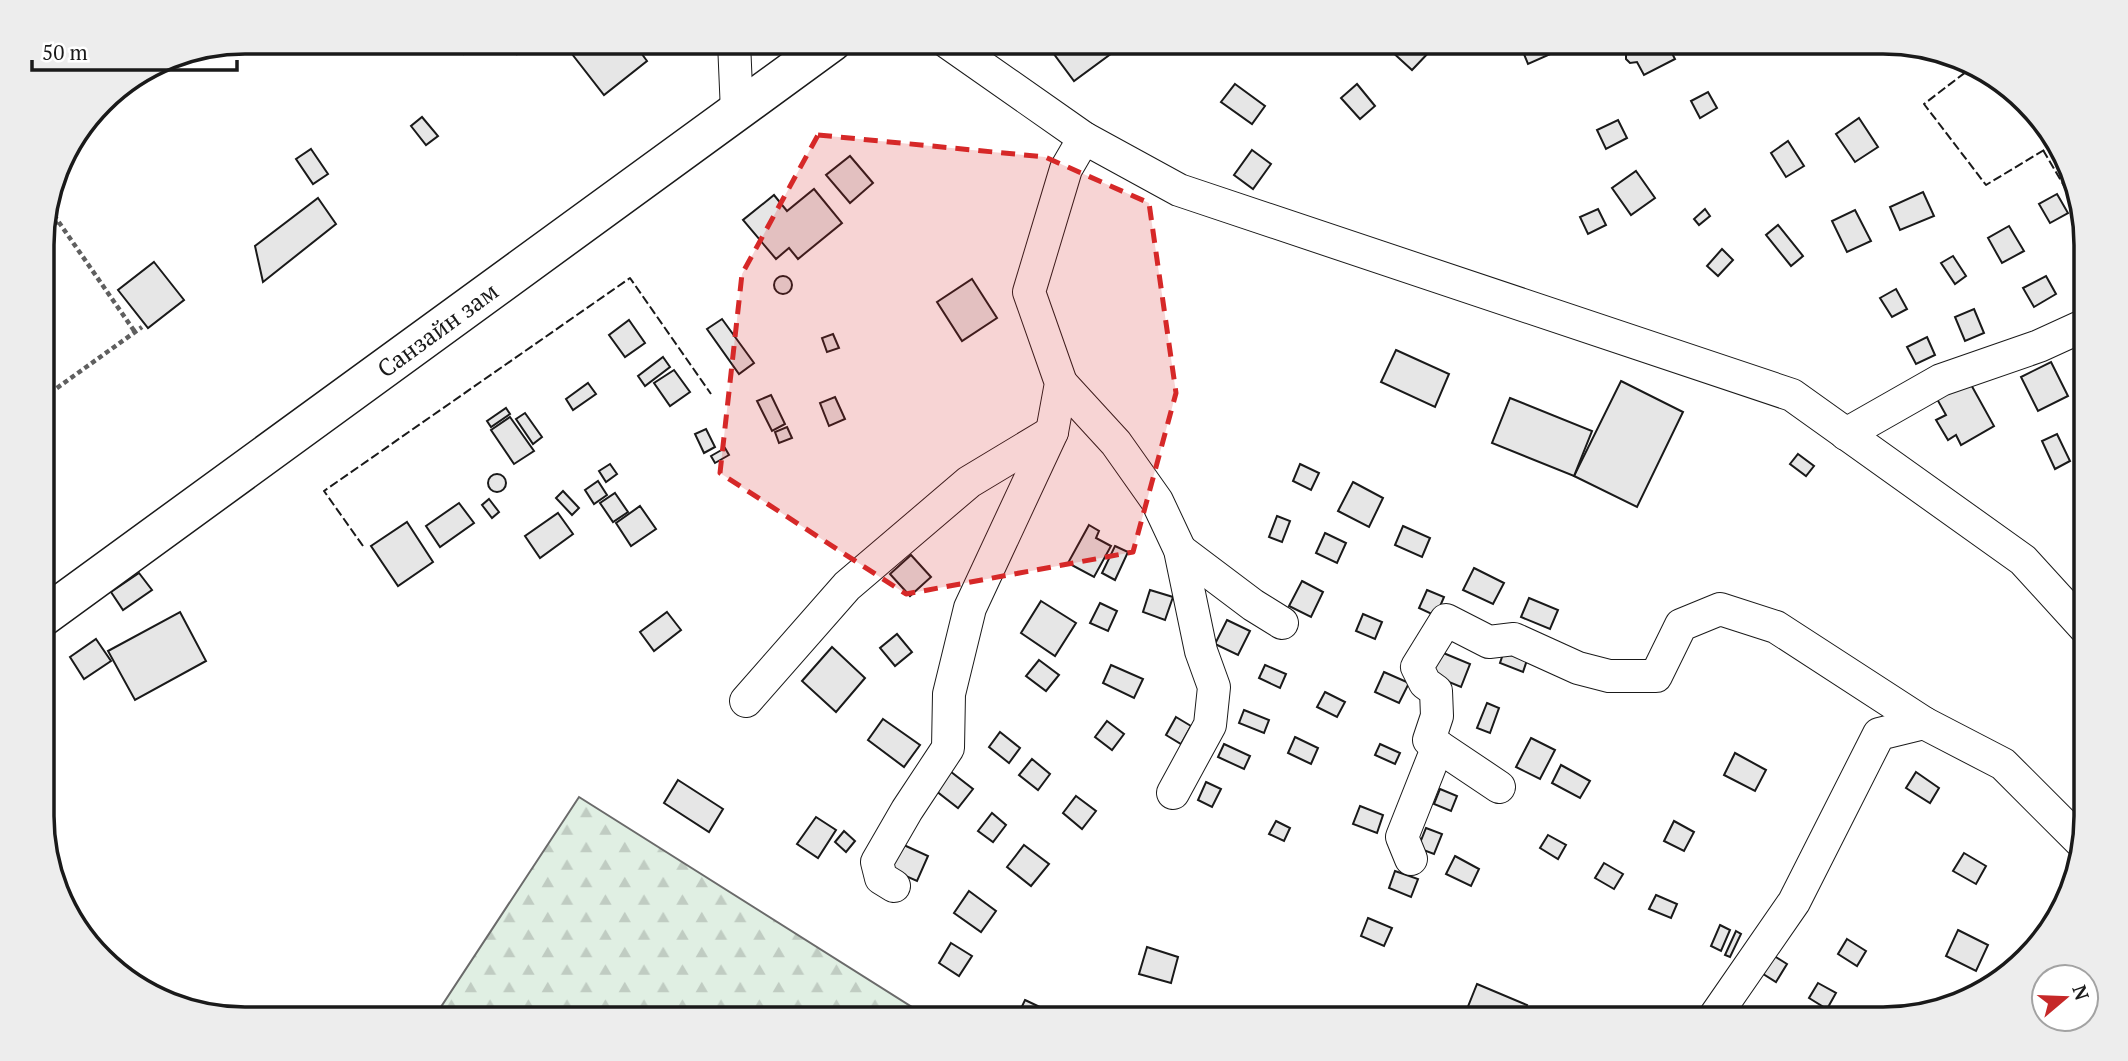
<svg xmlns="http://www.w3.org/2000/svg" width="2128" height="1061" font-family="'PT Serif',serif">
  <style>
    .forest { fill: url(#forest-firs); stroke: #6a6a6a; stroke-width: 2 }
    .building { fill: #e6e6e6; stroke: #1a1a1a; stroke-width: 2 }
    .lines { fill: none; stroke-linecap: round; stroke-linejoin: round }
    .minor-casing { stroke: #1a1a1a; stroke-width: 34 }
    .major-casing { stroke: #1a1a1a; stroke-width: 41 }
    .path { stroke: #5f5f5f; stroke-width: 4.5; stroke-dasharray: 5 3.5; stroke-linecap: butt }
    .minor { stroke: #fff; stroke-width: 32 }
    .major { stroke: #fff; stroke-width: 38 }
    .fence { stroke: #1a1a1a; stroke-width: 2; stroke-dasharray: 9 3.5; stroke-linecap: butt }
    .marked { fill: #d62828; fill-opacity: 0.2; stroke: #d62828; stroke-width: 5; stroke-dasharray: 14 9; stroke-linejoin: round }
    .labels { text-anchor: middle; dominant-baseline: central; stroke-width: 5; stroke-linejoin: round; paint-order: stroke }
    .street-label { font-size: 24px; fill: #1a1a1a; stroke: #fff }
    .rim { fill: none; stroke: #1a1a1a; stroke-width: 3.5 }
  </style>
  <defs>
    <pattern id="forest-firs" width="22" height="20" patternUnits="userSpaceOnUse" patternTransform="scale(1.75)"><rect width="22" height="20" fill="#e0efe3"/><path d="M5 1l3.5 6h-7zM16 11l3.5 6h-7z" fill="#c0ccc2"/></pattern>
  </defs>
  <rect width="100%" height="100%" fill="#fff"/>
  <polygon class="forest" points="579,797 931,1019 433,1019"/>
  <g class="building">
    <polygon points="459,42 479,42 483,47 464,54"/>
    <polygon points="508,42 532,42 517,54"/>
    <polygon points="588,42 633,42 647,61 604,95 572,54"/>
    <polygon points="1045,42 1127,42 1074,81"/>
    <polygon points="1397,42 1424,42 1432,49 1412,70 1390,50"/>
    <polygon points="1519,42 1561,42 1564,48 1528,64"/>
    <polygon points="1626,42 1666,42 1675,59 1644,75 1637,62 1630,63 1626,59 1626,53 1630,49"/>
    <polygon points="1235,84 1265,106 1252,124 1221,102"/>
    <polygon points="1357,84 1375,106 1360,119 1341,98"/>
    <polygon points="1708,92 1717,108 1700,118 1691,101"/>
    <polygon points="422,117 438,136 426,145 411,126"/>
    <polygon points="1859,118 1878,147 1855,162 1836,134"/>
    <polygon points="1618,120 1627,138 1606,149 1597,130"/>
    <polygon points="1788,141 1804,166 1786,177 1771,153"/>
    <polygon points="311,149 328,174 313,184 296,159"/>
    <polygon points="1252,150 1271,164 1253,189 1234,175"/>
    <polygon points="850,156 873,183 850,203 826,175"/>
    <polygon points="1636,171 1655,198 1631,215 1612,188"/>
    <polygon points="814,189 842,223 798,259 789,248 776,259 743,220 774,195 787,211"/>
    <polygon points="1923,192 1934,216 1900,230 1890,207"/>
    <polygon points="2057,194 2068,213 2050,223 2039,204"/>
    <polygon points="318,198 336,224 263,282 255,246"/>
    <polygon points="1598,209 1606,225 1588,234 1580,217"/>
    <polygon points="1705,209 1710,216 1699,225 1694,219"/>
    <polygon points="1855,210 1871,241 1847,252 1832,221"/>
    <polygon points="1778,225 1803,256 1791,266 1766,235"/>
    <polygon points="2009,226 2024,251 2002,263 1988,238"/>
    <polygon points="1722,249 1733,260 1718,276 1707,266"/>
    <polygon points="1953,256 1966,276 1955,284 1941,263"/>
    <polygon points="154,262 184,300 148,328 118,290"/>
    <polygon points="2046,276 2056,294 2034,307 2023,288"/>
    <circle cx="783" cy="285" r="9"/>
    <polygon points="972,279 997,318 962,341 937,302"/>
    <polygon points="1896,289 1907,309 1892,317 1880,298"/>
    <polygon points="1974,309 1984,333 1965,341 1955,317"/>
    <polygon points="722,319 754,363 739,374 707,329"/>
    <polygon points="629,320 645,343 625,357 609,335"/>
    <polygon points="833,334 839,348 827,352 822,338"/>
    <polygon points="1927,337 1935,355 1916,364 1907,347"/>
    <polygon points="1396,350 1449,374 1435,407 1381,382"/>
    <polygon points="663,357 670,367 645,386 638,376"/>
    <polygon points="2051,362 2068,396 2038,411 2021,377"/>
    <polygon points="674,370 690,392 670,406 654,383"/>
    <polygon points="1621,381 1683,412 1637,507 1574,476"/>
    <polygon points="1969,381 1994,426 1961,445 1956,435 1948,440 1936,420 1946,415 1937,399"/>
    <polygon points="588,383 596,394 573,410 566,399"/>
    <polygon points="771,395 785,424 772,431 757,401"/>
    <polygon points="835,397 845,419 829,426 820,403"/>
    <polygon points="1510,398 1592,431 1574,476 1492,443"/>
    <polygon points="506,408 510,414 491,427 487,421"/>
    <polygon points="525,413 542,437 533,444 516,419"/>
    <polygon points="510,417 534,451 514,464 491,430"/>
    <polygon points="787,427 792,438 779,443 775,432"/>
    <polygon points="706,429 715,447 704,453 695,434"/>
    <polygon points="2057,434 2070,461 2055,469 2042,441"/>
    <polygon points="725,448 729,455 715,463 711,456"/>
    <polygon points="1798,454 1814,466 1806,476 1790,464"/>
    <polygon points="610,464 617,474 606,482 599,471"/>
    <polygon points="1300,464 1319,473 1311,490 1293,481"/>
    <circle cx="497" cy="483" r="9"/>
    <polygon points="598,481 607,495 594,504 585,490"/>
    <polygon points="1353,482 1383,498 1369,527 1338,511"/>
    <polygon points="563,491 579,508 572,515 556,498"/>
    <polygon points="615,493 628,512 613,522 600,503"/>
    <polygon points="489,499 499,512 492,518 482,505"/>
    <polygon points="459,503 474,523 440,547 426,526"/>
    <polygon points="640,506 656,529 631,546 616,523"/>
    <polygon points="558,513 573,534 540,558 525,536"/>
    <polygon points="1277,516 1290,521 1282,542 1269,537"/>
    <polygon points="407,522 433,562 398,586 371,546"/>
    <polygon points="1089,525 1099,531 1096,538 1111,546 1094,577 1068,563"/>
    <polygon points="1403,526 1430,538 1422,557 1395,545"/>
    <polygon points="1325,533 1346,543 1337,563 1316,553"/>
    <polygon points="1115,546 1128,552 1115,580 1102,573"/>
    <polygon points="911,555 931,577 910,596 890,574"/>
    <polygon points="1474,568 1504,583 1493,604 1463,590"/>
    <polygon points="139,573 152,590 123,610 111,592"/>
    <polygon points="1302,581 1323,592 1311,617 1289,606"/>
    <polygon points="1150,590 1173,597 1165,620 1143,612"/>
    <polygon points="1427,590 1444,597 1436,616 1419,608"/>
    <polygon points="1529,598 1558,610 1550,629 1521,617"/>
    <polygon points="1041,601 1076,623 1055,656 1021,633"/>
    <polygon points="1100,603 1117,611 1108,631 1090,623"/>
    <polygon points="180,612 206,661 135,700 108,651"/>
    <polygon points="667,612 681,630 654,651 640,632"/>
    <polygon points="1363,614 1382,622 1375,639 1356,631"/>
    <polygon points="1227,620 1250,631 1238,655 1215,644"/>
    <polygon points="897,634 912,652 895,666 880,648"/>
    <polygon points="96,639 111,661 84,679 70,657"/>
    <polygon points="1506,645 1529,654 1523,672 1500,663"/>
    <polygon points="832,647 865,678 836,712 802,681"/>
    <polygon points="1441,652 1470,664 1461,687 1432,675"/>
    <polygon points="1039,660 1059,675 1046,691 1026,676"/>
    <polygon points="1111,665 1143,679 1134,698 1103,683"/>
    <polygon points="1265,665 1286,674 1280,688 1259,678"/>
    <polygon points="1384,672 1409,683 1399,703 1375,692"/>
    <polygon points="1325,692 1345,702 1337,717 1317,707"/>
    <polygon points="1487,703 1499,708 1490,733 1477,728"/>
    <polygon points="1244,710 1269,720 1264,733 1239,723"/>
    <polygon points="1176,717 1191,726 1181,744 1166,735"/>
    <polygon points="883,719 920,745 904,767 868,740"/>
    <polygon points="1107,721 1124,734 1112,750 1095,737"/>
    <polygon points="1000,732 1020,748 1009,763 989,747"/>
    <polygon points="1295,737 1318,748 1311,764 1288,753"/>
    <polygon points="1531,738 1555,750 1540,779 1516,767"/>
    <polygon points="1224,744 1250,756 1244,769 1218,757"/>
    <polygon points="1380,744 1400,753 1395,764 1375,755"/>
    <polygon points="1735,753 1766,770 1755,791 1724,775"/>
    <polygon points="1032,759 1050,774 1038,790 1019,775"/>
    <polygon points="1561,765 1590,781 1580,798 1552,783"/>
    <polygon points="946,768 973,789 958,808 931,787"/>
    <polygon points="1916,772 1939,788 1930,803 1906,788"/>
    <polygon points="678,780 723,809 709,832 664,803"/>
    <polygon points="1206,782 1221,789 1212,807 1198,800"/>
    <polygon points="1440,789 1457,796 1451,811 1434,804"/>
    <polygon points="1076,796 1096,811 1082,829 1063,813"/>
    <polygon points="1360,806 1383,815 1377,833 1353,824"/>
    <polygon points="992,813 1006,825 993,842 978,831"/>
    <polygon points="816,817 836,830 818,858 797,844"/>
    <polygon points="1276,821 1290,828 1284,841 1269,834"/>
    <polygon points="1674,821 1694,832 1684,851 1664,841"/>
    <polygon points="1426,828 1442,834 1434,854 1418,848"/>
    <polygon points="844,831 855,841 846,852 835,842"/>
    <polygon points="1548,835 1566,845 1558,859 1540,848"/>
    <polygon points="895,841 928,856 917,881 883,866"/>
    <polygon points="1024,845 1049,864 1031,886 1007,867"/>
    <polygon points="1964,853 1986,866 1976,884 1953,871"/>
    <polygon points="1455,856 1479,869 1471,886 1446,874"/>
    <polygon points="1604,863 1623,874 1614,889 1595,878"/>
    <polygon points="1395,871 1418,879 1411,897 1389,888"/>
    <polygon points="969,891 996,911 981,932 954,913"/>
    <polygon points="1656,895 1677,904 1671,918 1649,909"/>
    <polygon points="1368,918 1392,928 1384,946 1361,936"/>
    <polygon points="1720,925 1730,930 1721,951 1711,946"/>
    <polygon points="1958,930 1988,945 1976,971 1946,956"/>
    <polygon points="1736,931 1741,934 1730,957 1725,955"/>
    <polygon points="1847,939 1866,951 1857,966 1838,954"/>
    <polygon points="951,943 972,956 959,976 939,963"/>
    <polygon points="1147,947 1178,957 1171,983 1139,974"/>
    <polygon points="1771,954 1787,964 1776,982 1760,972"/>
    <polygon points="1818,983 1836,993 1827,1009 1809,998"/>
    <polygon points="1477,984 1527,1005 1521,1019 1463,1019"/>
    <polygon points="1025,1000 1063,1018 1063,1019 1016,1019"/>
  </g>
  <g class="lines">
    <g class="minor-casing">
      <g id="minor">
        <polyline points="734,42 737,112"/>
        <polyline points="947,42 1084,138 1179,190 1792,395 2023,560 2085,628"/>
        <polyline points="1061,383 1116,443 1157,501 1180,550 1201,651 1214,687 1210,725 1173,793"/>
        <polyline points="1846,434 1941,380 2039,346 2085,325"/>
        <polyline points="1180,550 1253,605 1282,623"/>
        <polyline points="746,701 847,586 969,482 1052,432"/>
        <polyline points="1499,787 1429,740 1437,716 1436,691 1425,683 1417,667 1446,620 1489,642 1514,639 1578,668 1609,676 1656,676 1681,625 1720,609 1776,627 1924,723"/>
        <polyline points="1411,859 1402,837 1438,746"/>
        <polyline points="894,886 881,878 877,862 907,810 948,748 949,694 970,608 1052,432 1061,383 1029,292 1066,169 1084,138"/>
        <polyline points="1713,1019 1794,902 1879,734 1924,723 2003,764 2080,841"/>
      </g>
    </g>
    <g class="major-casing">
      <g id="major">
        <path id="s1" d="M43,617L832,42"/>
      </g>
    </g>
    <g class="path">
      <polyline points="49,208 135,332"/>
      <polyline points="42,232 58,222"/>
      <polyline points="43,398 142,327"/>
    </g>
    <use href="#minor" class="minor"/>
    <use href="#major" class="major"/>
    <g class="fence">
      <polyline points="1975,65 1924,104 1986,185 2054,144"/>
      <polyline points="2043,150 2084,220"/>
      <polyline points="363,546 324,491 630,278 711,394"/>
    </g>
  </g>
  <path class="marked" d="M818,135L1045,157L1149,203L1176,393L1133,552L906,594L720,473L742,274Z"/>
  <g class="labels">
    <g class="street-label">
      <text stroke="none"><textPath href="#s1" startOffset="488">Санзайн зам</textPath></text>
    </g>
  </g>
  <path d="M0 0H2128V1061H0ZM245 54H1883A191 191 0 0 1 2074 245V816A191 191 0 0 1 1883 1007H245A191 191 0 0 1 54 816V245A191 191 0 0 1 245 54Z" fill="#ededed" fill-rule="evenodd"/>
  <path class="rim" d="M245 54H1883A191 191 0 0 1 2074 245V816A191 191 0 0 1 1883 1007H245A191 191 0 0 1 54 816V245A191 191 0 0 1 245 54Z"/>
  <g transform="translate(2065 998) rotate(71)"><circle r="33" fill="#ffffff" stroke="#a3a3a3" stroke-width="2"/>
  <path d="M0-5L12 26L0 18L-12 26Z" fill="#c62828"/>
  <text y="-10" font-size="19" font-weight="bold" text-anchor="middle" fill="#1a1a1a">N</text>
  </g>
  <path d="M32 60v10h205v-10" fill="none" stroke="#1a1a1a" stroke-width="3.5"/>
  <text x="42" y="60" font-size="21" fill="#1a1a1a" stroke="#ffffff" stroke-width="5" paint-order="stroke">50 m</text>
</svg>
